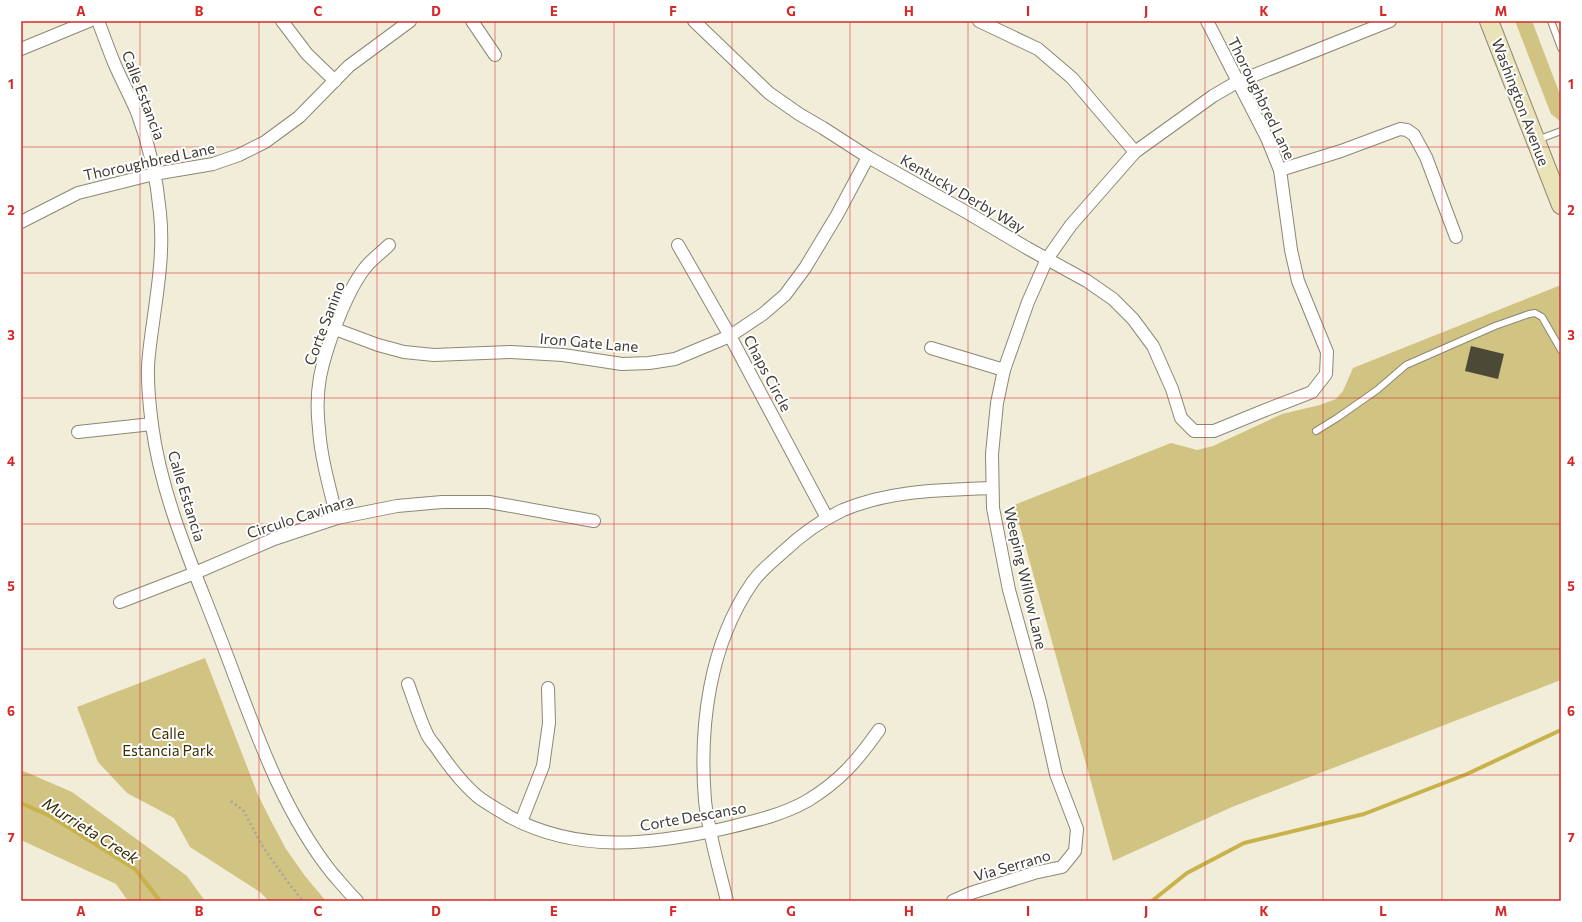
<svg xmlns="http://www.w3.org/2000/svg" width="1582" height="922" font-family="Commissioner,sans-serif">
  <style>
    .green { fill: #d1c381 }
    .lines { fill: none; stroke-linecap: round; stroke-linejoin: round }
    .stream { stroke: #c7b24c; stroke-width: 4 }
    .building { fill: #4d4937 }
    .lane-casing { stroke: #8c8874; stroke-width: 8 }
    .street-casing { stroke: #8c8874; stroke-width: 14 }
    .secondary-casing { stroke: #8c8874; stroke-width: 20 }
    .path { stroke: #aaa696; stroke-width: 2.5; stroke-dasharray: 2 3; stroke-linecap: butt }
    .lane { stroke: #fff; stroke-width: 6 }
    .street { stroke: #fff; stroke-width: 12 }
    .secondary { stroke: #ebe3b8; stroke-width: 18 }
    .grid { fill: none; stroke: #d62828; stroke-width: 1; stroke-opacity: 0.55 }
    .labels { text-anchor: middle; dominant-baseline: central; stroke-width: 4; stroke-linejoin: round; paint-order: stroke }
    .street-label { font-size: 15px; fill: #3d3b33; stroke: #fff }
    .park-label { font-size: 15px; fill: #3a3104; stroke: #fff }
    .water-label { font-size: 16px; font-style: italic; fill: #362e01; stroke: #fff }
    .neatline { fill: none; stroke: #d62828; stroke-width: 1.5 }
    .grid-label { font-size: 13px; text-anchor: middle; font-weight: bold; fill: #d62828 }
  </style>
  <rect width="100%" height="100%" fill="#f2edd8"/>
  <g class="green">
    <polygon points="1515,21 1532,21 1561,97 1561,122 1551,114"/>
    <polygon points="1561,285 1561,680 1232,807 1113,861 1014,505 1171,443 1197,450 1213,446 1282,414 1320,405 1336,399 1343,391 1353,368"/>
    <polygon points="205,658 258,795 270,819 286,849 305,876 326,901 269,901 260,892 190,847 174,818 127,793 98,762 77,707"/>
    <polygon points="21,770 72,792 187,876 205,901 128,901 116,884 21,840"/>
  </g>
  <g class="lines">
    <g class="stream">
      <polyline points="21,803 52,817 135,869 160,901"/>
      <polyline points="1152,901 1187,873 1244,843 1364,814 1467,774 1561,730"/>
    </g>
  </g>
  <polygon class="building" points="1471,346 1504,354 1498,379 1465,371"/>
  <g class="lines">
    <g class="lane-casing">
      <g id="lane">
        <polyline points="1551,21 1561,48"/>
        <polyline points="1537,140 1561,131"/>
        <polyline points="1316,431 1337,418 1377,390 1406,365 1495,326 1529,314 1535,313 1542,317 1561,350"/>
      </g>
    </g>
    <g class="street-casing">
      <g id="street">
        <path d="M98,21C104,36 109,51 115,65C122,81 130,96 137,112C149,144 157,179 160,213C165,261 154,307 149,354C146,376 149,402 152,425C162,500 194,569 221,640C252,720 278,805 332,873C340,882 348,892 357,901"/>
        <polyline points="282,21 307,54 335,81"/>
        <polyline points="472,21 495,55"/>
        <polyline points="694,21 769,93 799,114 823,128 868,157 968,213 1027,248 1087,281 1113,299 1133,319 1153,346 1172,389 1181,418 1194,431 1214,431 1263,411 1312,392 1326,374 1327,352 1298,281 1291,250 1280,170 1267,138 1207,21"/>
        <polyline points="979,21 1038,49 1072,78 1135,152"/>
        <polyline points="21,49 89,21"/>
        <polyline points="1280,170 1341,151 1400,129 1407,130 1414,135 1426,157 1456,237"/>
        <polyline points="21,222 78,193 154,174 213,164 239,155 265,142 299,117 349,66 410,21"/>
        <polyline points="678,245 730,336 827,518"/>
        <polyline points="335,329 378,345 404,352 434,355 511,352 563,355 622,364 649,363 675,359 730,336 763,314 785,295 805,268 837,215 868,157"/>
        <polyline points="931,348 1004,370"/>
        <polyline points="78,432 152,424"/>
        <path d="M337,518C330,489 321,459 319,429C317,412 317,394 320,377C326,347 346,292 365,268C371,260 381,253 389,245"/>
        <polyline points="120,602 195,573 274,539 337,518 397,506 442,502 489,502 594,521"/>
        <path d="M408,684C414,700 419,717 426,732C428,738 433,743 436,747C448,765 461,782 477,796C487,804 499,810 510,817C578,853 649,845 722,829C751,822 780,816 807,801C840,781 857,761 879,730"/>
        <polyline points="521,822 543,766 549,723 548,688"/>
        <path d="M727,901C719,868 709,835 705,801C699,727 709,645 752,583C760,571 773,561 784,551C801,535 822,520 843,510C890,490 942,490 992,488"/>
        <polyline points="953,901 971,893 1034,873 1062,867 1075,851 1077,829 1056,774 1040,702 1009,590 993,508 992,454 997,403 1004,370 1028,302 1047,259 1071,225 1135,152 1213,96 1237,82 1390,21"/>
      </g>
    </g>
    <g class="secondary-casing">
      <polyline id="secondary" points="1489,21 1561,205"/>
    </g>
    <polyline class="path" points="231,801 243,810 263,847 290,885 303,901"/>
    <use href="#lane" class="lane"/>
    <use href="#street" class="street"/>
    <use href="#secondary" class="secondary"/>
  </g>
  <path class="grid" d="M140,21V901M259,21V901M377,21V901M495,21V901M614,21V901M732,21V901M850,21V901M968,21V901M1087,21V901M1205,21V901M1323,21V901M1442,21V901M21,147H1561M21,273H1561M21,398H1561M21,524H1561M21,649H1561M21,775H1561"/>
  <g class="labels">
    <g class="street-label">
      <text transform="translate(144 95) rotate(69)">Calle Estancia</text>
      <text transform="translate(1262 98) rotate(64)">Thoroughbred Lane</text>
      <text transform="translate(1521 102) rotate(69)">Washington Avenue</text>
      <text transform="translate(149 161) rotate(-12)">Thoroughbred Lane</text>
      <text transform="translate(963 193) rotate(30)">Kentucky Derby Way</text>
      <text transform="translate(324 323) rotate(-69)">Corte Sanino</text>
      <text transform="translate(589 342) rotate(5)">Iron Gate Lane</text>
      <text transform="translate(768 373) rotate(62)">Chaps Circle</text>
      <text transform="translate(187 496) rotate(73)">Calle Estancia</text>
      <text transform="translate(300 516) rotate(-18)">Circulo Cavinara</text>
      <text transform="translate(1026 578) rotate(77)">Weeping Willow Lane</text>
      <text transform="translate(693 816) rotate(-10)">Corte Descanso</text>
      <text transform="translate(1012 865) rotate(-16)">Via Serrano</text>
    </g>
    <g class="park-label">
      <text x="168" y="733">Calle<tspan x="168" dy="17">Estancia Park</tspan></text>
    </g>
    <g class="water-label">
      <text transform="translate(91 830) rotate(32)">Murrieta Creek</text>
    </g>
  </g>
  <rect width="1582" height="922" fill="none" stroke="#ffffff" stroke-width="44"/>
  <rect x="22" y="22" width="1538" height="878" class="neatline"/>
  <g class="grid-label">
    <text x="81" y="16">A</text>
    <text x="199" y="16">B</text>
    <text x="318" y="16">C</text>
    <text x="436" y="16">D</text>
    <text x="554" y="16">E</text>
    <text x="673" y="16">F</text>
    <text x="791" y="16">G</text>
    <text x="909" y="16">H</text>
    <text x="1028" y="16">I</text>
    <text x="1146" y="16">J</text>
    <text x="1264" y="16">K</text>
    <text x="1383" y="16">L</text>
    <text x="1501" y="16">M</text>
    <text x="11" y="89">1</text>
    <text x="1571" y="89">1</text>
    <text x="11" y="215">2</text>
    <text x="1571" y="215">2</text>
    <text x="11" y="340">3</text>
    <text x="1571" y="340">3</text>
    <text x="11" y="466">4</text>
    <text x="1571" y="466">4</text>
    <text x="11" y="591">5</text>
    <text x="1571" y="591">5</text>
    <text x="11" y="716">6</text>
    <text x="1571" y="716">6</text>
    <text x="11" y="842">7</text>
    <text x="1571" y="842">7</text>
    <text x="81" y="916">A</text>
    <text x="199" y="916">B</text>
    <text x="318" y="916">C</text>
    <text x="436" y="916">D</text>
    <text x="554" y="916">E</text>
    <text x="673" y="916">F</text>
    <text x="791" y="916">G</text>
    <text x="909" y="916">H</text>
    <text x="1028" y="916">I</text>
    <text x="1146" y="916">J</text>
    <text x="1264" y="916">K</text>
    <text x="1383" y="916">L</text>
    <text x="1501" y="916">M</text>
  </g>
</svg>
